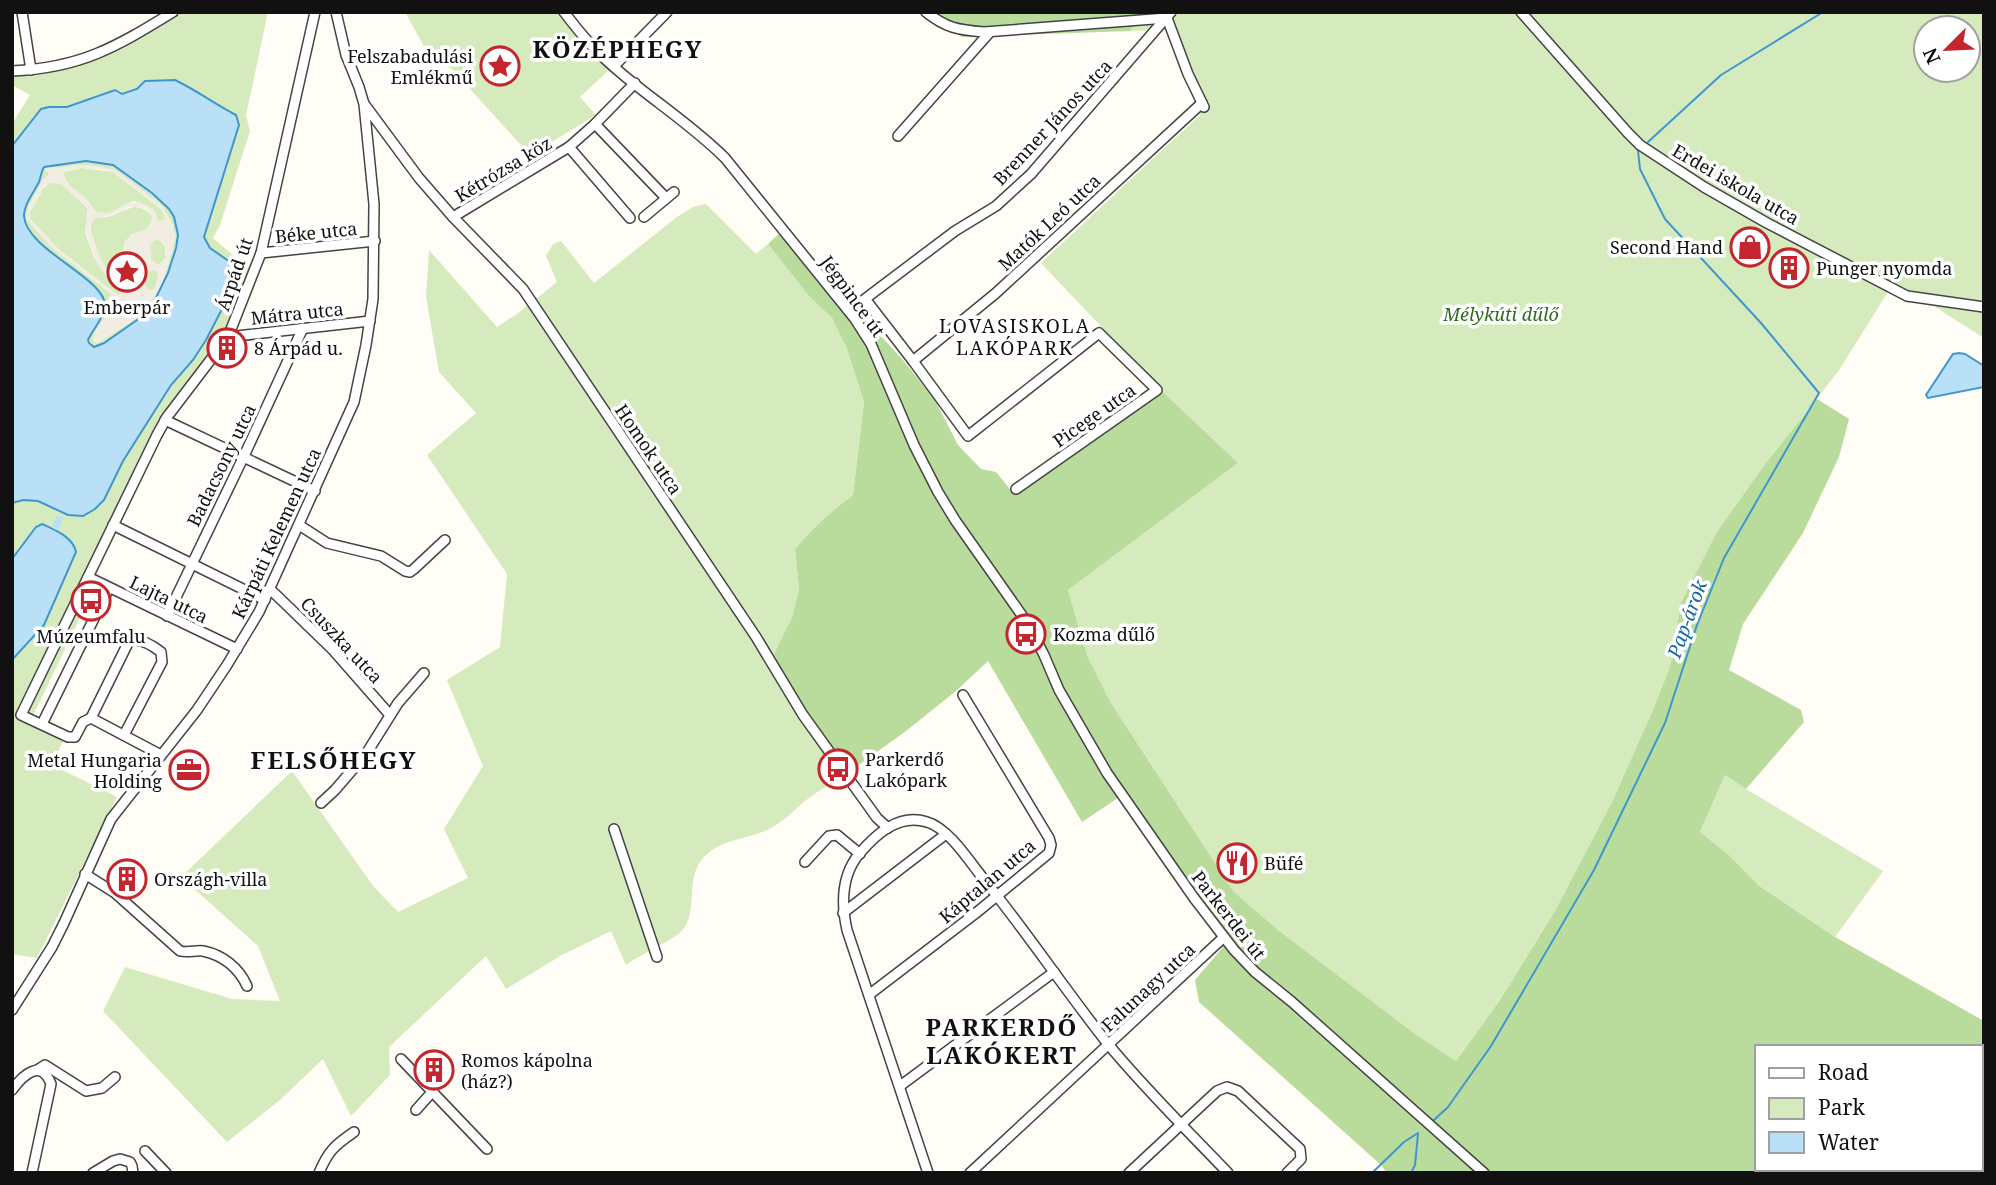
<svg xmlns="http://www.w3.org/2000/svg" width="1996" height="1185" font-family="'Noto Serif',serif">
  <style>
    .green { fill: #d5ebbd; fill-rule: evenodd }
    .forest { fill: #b9dc9c; fill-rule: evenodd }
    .plaza { fill: #f1ede2; fill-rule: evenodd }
    .water { fill: #b9e0f7; stroke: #3f96cf; stroke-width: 2; fill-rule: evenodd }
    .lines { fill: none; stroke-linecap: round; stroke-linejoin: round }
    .stream { stroke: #3f96cf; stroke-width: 2 }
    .canal { stroke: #b9e0f7; stroke-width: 7 }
    .minor-casing { stroke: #444; stroke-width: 12 }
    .minor { stroke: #fff; stroke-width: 9 }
    .labels { text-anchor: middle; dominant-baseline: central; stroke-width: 7; stroke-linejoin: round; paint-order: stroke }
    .poi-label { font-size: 18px; fill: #111; stroke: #fff; text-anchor: start }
    .street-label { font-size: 18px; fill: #111; stroke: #fff }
    .park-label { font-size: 18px; font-style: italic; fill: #2f6b1f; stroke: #fff }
    .neighbourhood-label { font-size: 19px; letter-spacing: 2px; fill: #111; stroke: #fff }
    .water-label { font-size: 19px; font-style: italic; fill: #1768a6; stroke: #fff }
    .district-label { font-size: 24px; font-weight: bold; letter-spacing: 2px; fill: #111; stroke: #fff }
  </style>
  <rect width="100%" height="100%" fill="#fffdf5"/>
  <g class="green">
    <polygon points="182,12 268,12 246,115 250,131 220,225 213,238 248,268 253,258 257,259 219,342 166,414 77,595 88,601 29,724 63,741 52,765 117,797 37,958 12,954 12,503 23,500 39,501 51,506 104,500 123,461 171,385 193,360 230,262 210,248 204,237 239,124 236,115 211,103 189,87 137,89 122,95 115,90 67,107 49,107 34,116 12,146 12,124 30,95 12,85 12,74 120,48"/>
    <polygon points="405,12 561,12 610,69 580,97 596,115 530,155 452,69 431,59"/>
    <path d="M1142,12H1984V338L1910,291L1893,284L1839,370L1767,463L1682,603L1670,667L1652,712L1612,802L1555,911L1500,1000L1456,1061L1414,1033L1278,930L1234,892L1111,703L1087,655L1068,590L1238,463L1162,391L1041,263L1200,115L1174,51L1169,30L1130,31ZM1926,28H1968V70H1926Z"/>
    <path d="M86,161L113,165L140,184L169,209L174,217L178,235L168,273L153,304L143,315L112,337L94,347L88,340C93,329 104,319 105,306C106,278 26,250 24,216C24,204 34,192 39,182C41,176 41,172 44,167ZM77,165L96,166L115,170L162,206L173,226L174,235L172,251L163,281L153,298L142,310V314L111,335L94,334L109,311L111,294L50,246L26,218L29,206L44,178L48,176L49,173L47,167L60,168Z"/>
    <path d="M81,168L113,172L161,209L164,214V220L160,221L157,220L155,212L134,201C123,204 114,214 103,214C93,213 93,206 87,200C79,190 63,186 64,172Z"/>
    <polygon points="49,183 58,183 62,185 88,208 85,232 94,257 106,275 124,285 123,293 118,295 59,250 30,219 30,212 41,193 41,190"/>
    <path d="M706,204L756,254L768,244L808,295L832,318L847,349L864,402L853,495C831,511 813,528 795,549L799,589L792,617L774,654L845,775C831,783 818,791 805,801C793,811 781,824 767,830C745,840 721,839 704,857C685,876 698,908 684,928C676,940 640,954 626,965L611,931L562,955L506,989L486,956L389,1047L390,1075L351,1116L323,1059L280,1100L227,1142L103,1011L125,967L232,999L280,1001L258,946L181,877L292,771L373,886L398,912L468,878L444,829L483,766L447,680L500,647L507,574L427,455L476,413L439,372L426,297L429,250L497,327L517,314L557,282L546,256L553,244L561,241L594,283L677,217L693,207Z"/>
    <path d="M134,207C145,207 162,217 147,229C142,232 135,233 130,235L123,254L130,265L129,281L126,282C121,280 115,277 111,273C102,265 85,233 92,222C95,216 101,217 107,217C116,215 124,209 134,207Z"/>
    <polygon points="154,240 160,240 165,247 166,258 160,264 156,264 151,260 151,253 149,247"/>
    <path d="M141,267L148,271L156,270L159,274L155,288L151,291L147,289L143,281C137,281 135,280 133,275L135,270Z"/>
    <polygon points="1725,775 1746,789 1883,871 1835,937 1758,885 1729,855 1700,832"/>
  </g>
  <g class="forest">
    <polygon points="923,12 1142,12 1130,31 962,37"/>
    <path d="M787,226L848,300L903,360L935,400L958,445L981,469L996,472L1014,494L1162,391L1238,463L1068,590L1087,655L1111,703L1234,892L1278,930L1414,1033L1456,1061L1500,1000L1555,911L1612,802L1652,712L1670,667L1681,603L1717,532L1766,463L1817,399L1849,419L1839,457L1803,533L1743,624L1729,670L1801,710L1804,722L1746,789L1725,775L1700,832L1729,855L1758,885L1835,937L1984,1021V1173H1387L1381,1165L1199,1002L1195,980L1223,947L1118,798L1082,822L988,661L956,691L906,731L845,775C820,735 794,697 774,654L792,617L799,589L795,549C813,528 831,511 853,495L864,402L847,349L832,318L808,295L768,244ZM1756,1047H1980V1169H1756Z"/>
  </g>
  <path class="plaza" d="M77,165L96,166L115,170L125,177L162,206L176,235L163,281L153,299L142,309V314L98,343L94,342L93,338L108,311L111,294L50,246L29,222L26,214L44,178L48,176L49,173L45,170L47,167L60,168ZM81,168L104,170L115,173L161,209L164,214V220L160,221L157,220L153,209L139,202L127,203L109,213L96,212L86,198L71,187L63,176L65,171ZM50,183L61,184L87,206L88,213L85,229L93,253L99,267L106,275L124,285V290L122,294L118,295L62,252L30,219V212L42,192L41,190L45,185ZM129,207H138L147,209L151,213L152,219L147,229L131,235L124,242L123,254L131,267L129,281L126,282L112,275L101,261L90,227L92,221L96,218L112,215ZM154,240L161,241L166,249V259L160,264H155L151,260V252L149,247ZM142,267L148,271L156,270L159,273L155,288L151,291L147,289L143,281L137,280L133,276L135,270Z"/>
  <g class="water">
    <path d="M175,80C196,90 215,104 236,115L239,125L204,237L210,248L230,262L235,268L236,282L206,340L193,360L171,385L123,461L104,500L95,509L83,516L68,515L38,501L23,500L12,503V146L41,109L49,107H67L115,90L122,94L137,89L145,81ZM86,161L113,165L152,193L169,209L174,217L178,235L176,248L168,273L153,304L137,320L104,343L94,347L89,343L88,340C93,329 104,318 105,306C106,278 26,250 24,216C24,204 34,192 39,182C41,176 41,172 44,167Z"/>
    <polygon points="1959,353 1965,354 1984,366 1984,387 1928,398 1926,395 1953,354"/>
    <path d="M42,524C55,530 73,537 76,552L44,625L12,660V559L36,527Z"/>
  </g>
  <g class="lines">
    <g class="stream">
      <polyline points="1648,142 1721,75 1823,12"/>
      <polyline points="1434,1120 1448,1107 1491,1046 1594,870 1665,723 1697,625 1724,558 1819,393 1761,323 1665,219 1640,169 1638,151"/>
      <polyline points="1980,1155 1984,1151"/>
      <polyline points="1372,1173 1404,1142 1418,1133"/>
      <polyline points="1411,1173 1415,1165 1418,1134"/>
      <polyline points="1968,1173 1970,1169"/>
    </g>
    <polyline class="canal" points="56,526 59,519"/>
    <g class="minor-casing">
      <g id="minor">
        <polyline points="22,12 31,70"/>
        <path d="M564,12C573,24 582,35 592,46C632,88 684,117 725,158L855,319L871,344L914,445L938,492L955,520L1028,624L1044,655L1059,690L1107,773L1194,898L1234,950L1255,972L1292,1002L1484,1173"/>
        <path d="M926,12C946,28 958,30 984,32L1167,18"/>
        <polyline points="1521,12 1628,133 1640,145 1704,187 1767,223 1907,296 1984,307"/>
        <polyline points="1167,18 1188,74 1204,107"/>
        <polyline points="614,66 667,12"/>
        <path d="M12,71C81,68 116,47 173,12"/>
        <polyline points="365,105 419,178 453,217 523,289 756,637 803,715 877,818 888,828"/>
        <polyline points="595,124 666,198"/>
        <polyline points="898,136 990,32"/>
        <polyline points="569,147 630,218"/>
        <polyline points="453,217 569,147 595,124 635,83"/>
        <polyline points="644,217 674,192"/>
        <polyline points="261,253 375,241"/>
        <polyline points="866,300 913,361 968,436 1099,333 1157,390 1016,489"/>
        <polyline points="849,311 955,231 996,206 1031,174 1171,12"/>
        <polyline points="228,337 370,321"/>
        <polyline points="913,361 996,293 1202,103"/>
        <polyline points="165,420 315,491"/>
        <polyline points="113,525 265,600"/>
        <polyline points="299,525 327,543 381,556 405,571 410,572 414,569 445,540"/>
        <polyline points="88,577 237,649"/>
        <polyline points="270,589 333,650 390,715"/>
        <polyline points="80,593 102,603"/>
        <polyline points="167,616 244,456 303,328"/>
        <path d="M91,718L129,641C139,637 152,645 161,652L162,662L124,735"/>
        <polyline points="42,724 109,588"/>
        <polyline points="161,755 91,718 83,722 75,737 68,737 21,715 157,435 167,417 228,337 261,253 315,12"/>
        <polyline points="321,803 335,790 366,754 398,703 424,673"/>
        <polyline points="614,829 657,957"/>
        <polyline points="805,862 829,836 837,835 860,854"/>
        <path d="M85,874L115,893L180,951C188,953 196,950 203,951C223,955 239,968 247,986"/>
        <polyline points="843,913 946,834"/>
        <polyline points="870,994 976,913 1049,853 1051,845 1049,838 963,695"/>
        <polyline points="12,1010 52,947 64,923 111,819 197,710 227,665 259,612 354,402 366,345 373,299 374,204 364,104 359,87 346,55 336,12"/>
        <polyline points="401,1059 487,1149"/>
        <polyline points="37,1070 45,1065 86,1091 102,1088 115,1077"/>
        <polyline points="900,1086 1054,972"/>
        <path d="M12,1090C23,1075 41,1058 51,1084L32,1173"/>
        <polyline points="416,1110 433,1091"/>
        <polyline points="145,1151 166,1173"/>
        <polyline points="93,1173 113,1161 120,1159 130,1162 132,1166 133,1173"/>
        <path d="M319,1173C328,1151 335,1145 354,1132"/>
        <path d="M928,1173L847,930C841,903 841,876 859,854C876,834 899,813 927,822C949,828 971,864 986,882C1028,934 1066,991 1108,1044C1145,1089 1188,1131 1228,1173"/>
        <polyline points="970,1173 1224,937"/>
        <polyline points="1129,1173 1217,1091 1227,1087 1238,1091 1300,1149 1301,1159 1287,1173"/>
      </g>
    </g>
    <use href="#minor" class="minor"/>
  </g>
  <defs>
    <g id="sight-ring" transform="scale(2.0125)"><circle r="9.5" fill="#fff" stroke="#c4262e" stroke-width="1.5"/><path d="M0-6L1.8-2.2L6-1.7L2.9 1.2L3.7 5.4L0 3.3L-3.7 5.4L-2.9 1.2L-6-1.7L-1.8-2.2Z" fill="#c4262e"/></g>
    <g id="shop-ring" transform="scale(2.0125)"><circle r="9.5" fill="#fff" stroke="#c4262e" stroke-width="1.5"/><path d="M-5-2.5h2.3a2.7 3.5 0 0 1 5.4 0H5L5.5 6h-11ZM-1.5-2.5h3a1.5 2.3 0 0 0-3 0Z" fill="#c4262e"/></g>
    <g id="building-ring" transform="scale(2.0125)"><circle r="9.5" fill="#fff" stroke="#c4262e" stroke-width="1.5"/><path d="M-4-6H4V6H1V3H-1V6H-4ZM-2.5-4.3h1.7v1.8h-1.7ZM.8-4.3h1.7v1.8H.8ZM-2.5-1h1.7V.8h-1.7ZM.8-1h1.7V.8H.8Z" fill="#c4262e"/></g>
    <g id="bus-ring" transform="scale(2.0125)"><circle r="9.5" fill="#fff" stroke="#c4262e" stroke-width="1.5"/><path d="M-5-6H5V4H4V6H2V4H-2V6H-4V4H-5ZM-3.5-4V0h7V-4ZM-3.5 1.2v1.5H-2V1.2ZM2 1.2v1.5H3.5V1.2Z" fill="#c4262e"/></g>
    <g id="office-ring" transform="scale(2.0125)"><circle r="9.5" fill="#fff" stroke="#c4262e" stroke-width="1.5"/><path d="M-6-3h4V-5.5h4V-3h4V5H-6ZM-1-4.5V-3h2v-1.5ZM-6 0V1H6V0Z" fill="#c4262e"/></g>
    <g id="restaurant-ring" transform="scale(2.0125)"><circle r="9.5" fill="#fff" stroke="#c4262e" stroke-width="1.5"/><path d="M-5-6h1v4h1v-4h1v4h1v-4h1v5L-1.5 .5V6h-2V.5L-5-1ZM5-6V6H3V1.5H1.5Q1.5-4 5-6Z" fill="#c4262e"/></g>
  </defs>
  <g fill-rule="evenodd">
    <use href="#sight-ring" x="500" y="66"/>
    <use href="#shop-ring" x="1750" y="247"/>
    <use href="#building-ring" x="1789" y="268"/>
    <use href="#sight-ring" x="127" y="272"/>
    <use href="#building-ring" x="227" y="348"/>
    <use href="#bus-ring" x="91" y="601"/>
    <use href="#bus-ring" x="1026" y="634"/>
    <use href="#bus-ring" x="838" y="769"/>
    <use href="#office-ring" x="189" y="770"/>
    <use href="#restaurant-ring" x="1237" y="863"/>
    <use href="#building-ring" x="127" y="879"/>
    <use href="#building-ring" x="434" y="1070"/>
  </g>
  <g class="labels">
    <g class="poi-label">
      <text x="473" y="56" text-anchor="end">Felszabadulási<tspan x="473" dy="21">Emlékmű</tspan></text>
      <text x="1723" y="247" text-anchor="end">Second Hand</text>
      <text x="1816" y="268">Punger nyomda</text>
      <text x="127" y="307" text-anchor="middle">Emberpár</text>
      <text x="254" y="348">8 Árpád u.</text>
      <text x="1053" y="634">Kozma dűlő</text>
      <text x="91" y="636" text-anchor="middle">Múzeumfalu</text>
      <text x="865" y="759">Parkerdő<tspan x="865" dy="21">Lakópark</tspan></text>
      <text x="162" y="760" text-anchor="end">Metal Hungaria<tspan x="162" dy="21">Holding</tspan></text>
      <text x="1264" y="863">Büfé</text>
      <text x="154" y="879">Országh-villa</text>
      <text x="461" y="1060">Romos kápolna<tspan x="461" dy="21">(ház?)</tspan></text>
    </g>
    <g class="street-label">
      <text transform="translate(1052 122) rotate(-47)">Brenner János utca</text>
      <text transform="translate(503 169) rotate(-31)">Kétrózsa köz</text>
      <text transform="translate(1736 184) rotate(30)">Erdei iskola utca</text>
      <text transform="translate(1049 222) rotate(-43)">Matók Leó utca</text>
      <text transform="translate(316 232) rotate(-6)">Béke utca</text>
      <text transform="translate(234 274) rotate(-71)">Árpád út</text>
      <text transform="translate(853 296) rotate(54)">Jégpince út</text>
      <text transform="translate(297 313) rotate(-6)">Mátra utca</text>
      <text transform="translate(1094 415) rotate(-35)">Picege utca</text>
      <text transform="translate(649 449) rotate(56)">Homok utca</text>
      <text transform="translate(221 465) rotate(-64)">Badacsony utca</text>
      <text transform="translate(276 533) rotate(-65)">Kárpáti Kelemen utca</text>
      <text transform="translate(169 599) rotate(26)">Lajta utca</text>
      <text transform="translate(342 640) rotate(47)">Csuszka utca</text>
      <text transform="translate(987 881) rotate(-40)">Káptalan utca</text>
      <text transform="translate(1229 915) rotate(52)">Parkerdei út</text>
      <text transform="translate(1148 987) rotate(-43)">Falunagy utca</text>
    </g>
    <g class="park-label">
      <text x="1501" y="314">Mélykúti dűlő</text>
    </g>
    <g class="neighbourhood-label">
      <text x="1015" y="326">LOVASISKOLA<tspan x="1015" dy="22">LAKÓPARK</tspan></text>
    </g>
    <g class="water-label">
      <text transform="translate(1687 619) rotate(-70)">Pap-árok</text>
    </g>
    <g class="district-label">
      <text x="618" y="48">KÖZÉPHEGY</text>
      <text x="334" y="759">FELSŐHEGY</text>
      <text x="1002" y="1026">PARKERDŐ<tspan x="1002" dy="28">LAKÓKERT</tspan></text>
    </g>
  </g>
  <rect width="1996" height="1185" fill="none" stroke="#111111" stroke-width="28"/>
  <rect x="1755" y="1045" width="228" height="126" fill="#ffffff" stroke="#a0a0a0" stroke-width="2"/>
  <rect x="1769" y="1068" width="35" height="10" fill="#ffffff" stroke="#a0a0a0" stroke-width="2"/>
  <text x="1818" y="1080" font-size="21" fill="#111111">Road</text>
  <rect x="1769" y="1098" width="35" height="21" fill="#d5ebbd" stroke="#a0a0a0" stroke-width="2"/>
  <text x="1818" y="1115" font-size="21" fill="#111111">Park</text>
  <rect x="1769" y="1132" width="35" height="21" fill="#b9e0f7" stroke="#a0a0a0" stroke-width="2"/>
  <text x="1818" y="1150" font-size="21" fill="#111111">Water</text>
  <g transform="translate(1947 49) rotate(246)"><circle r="33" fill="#ffffff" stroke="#a0a0a0" stroke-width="2"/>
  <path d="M0-5L12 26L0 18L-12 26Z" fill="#c4262e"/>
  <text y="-10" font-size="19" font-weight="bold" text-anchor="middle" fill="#111111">N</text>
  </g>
</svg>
